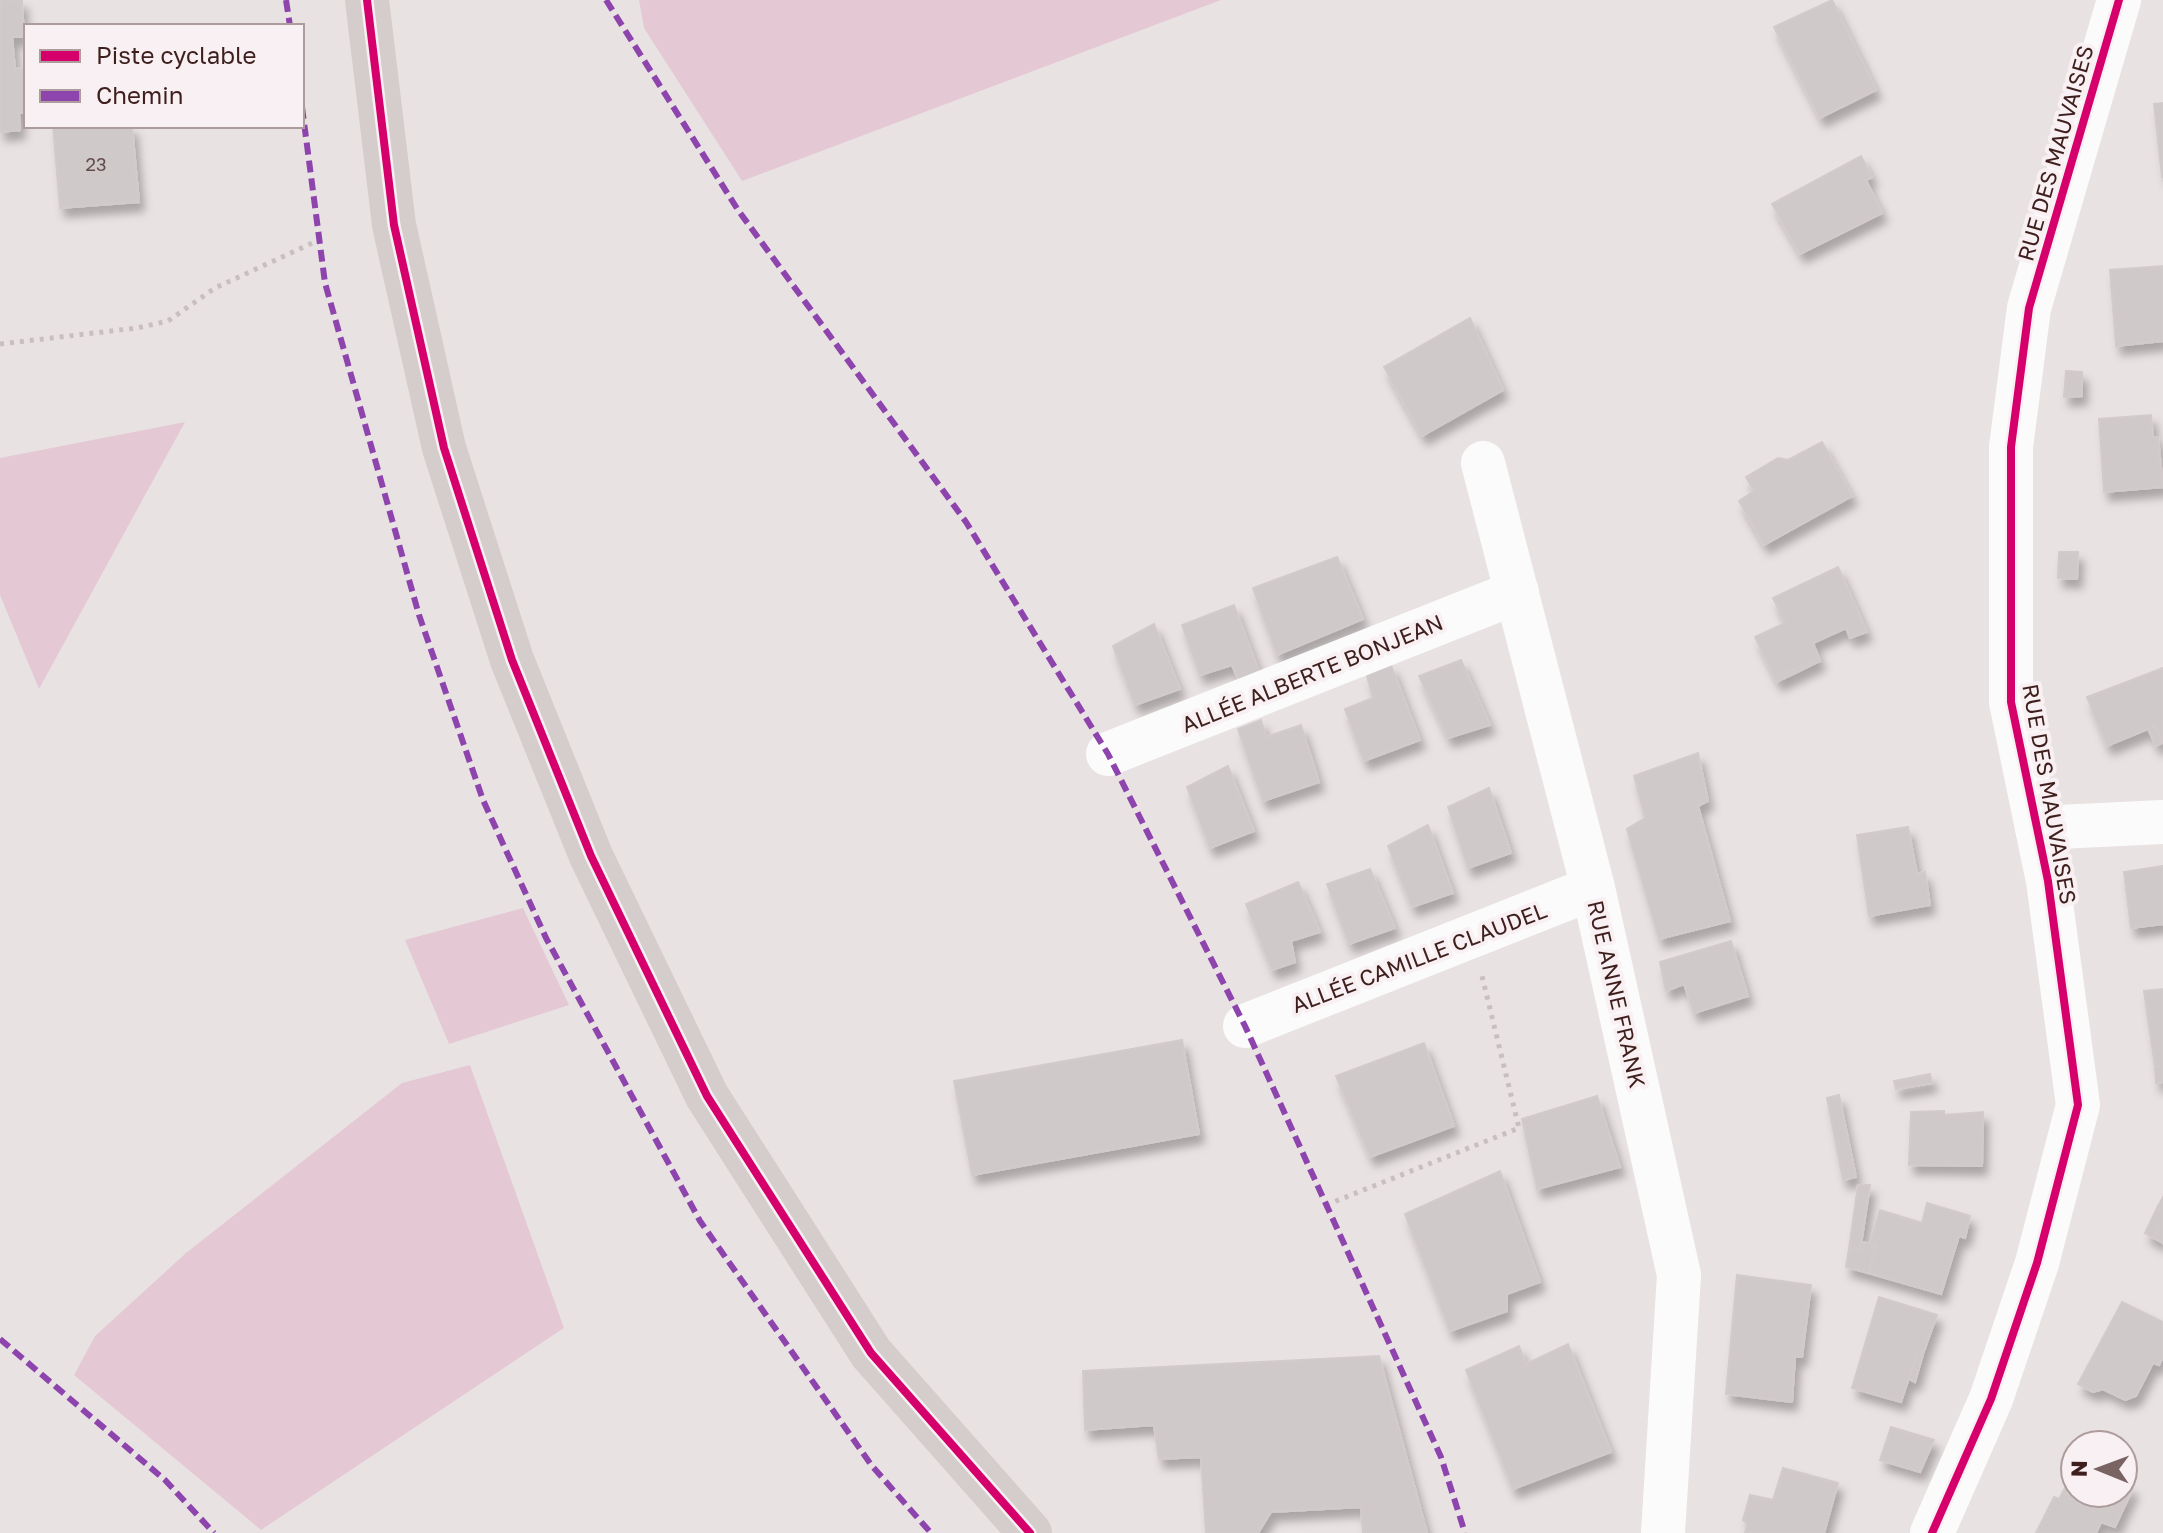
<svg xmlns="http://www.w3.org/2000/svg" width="2163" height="1533" font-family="'Golos Text',sans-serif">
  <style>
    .green { fill: #e4c9d4 }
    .building { fill: #d0c9ca; stroke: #d2cbcc; stroke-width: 2; filter: url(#shadow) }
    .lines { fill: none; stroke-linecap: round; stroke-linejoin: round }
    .path { stroke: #cabfc0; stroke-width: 5; stroke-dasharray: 4 6; stroke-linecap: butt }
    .minor { stroke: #fcfbfb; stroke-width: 44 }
    .major { stroke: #d5cccc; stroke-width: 44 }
    .quiet { stroke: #8e44ad; stroke-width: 6; stroke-dasharray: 12 6; stroke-linecap: butt }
    .cycleway-casing { stroke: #f8f0f2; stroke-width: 13 }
    .cycleway { stroke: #d6006c; stroke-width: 8 }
    .labels { text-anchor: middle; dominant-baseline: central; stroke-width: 8; stroke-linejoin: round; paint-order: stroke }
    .number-label { font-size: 18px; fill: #644b4b }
    .street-label { font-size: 22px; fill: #3e1f1e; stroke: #f8f0f2 }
  </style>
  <defs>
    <filter id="shadow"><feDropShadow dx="5" dy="9" stdDeviation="4" flood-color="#0004"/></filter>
  </defs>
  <rect width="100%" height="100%" fill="#e9e2e3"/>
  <g class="green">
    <polygon points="639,0 1221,0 742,181 644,28"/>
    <polygon points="185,422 39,689 0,595 0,458"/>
    <polygon points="523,908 569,1005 449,1044 405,940"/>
    <polygon points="470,1065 564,1328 261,1530 74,1375 95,1336 186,1253 402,1083"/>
  </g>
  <g class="building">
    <polygon points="0,0 22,0 24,37 12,37 15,69 26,68 26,113 19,113 20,130 0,132"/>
    <polygon points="1832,0 1876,90 1820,118 1774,27"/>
    <polygon points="2163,103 2163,177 2162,177 2154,104"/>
    <polygon points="53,126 132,126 139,202 60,208"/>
    <polygon points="1861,156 1872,177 1866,180 1882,213 1800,254 1772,204"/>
    <polygon points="2163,266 2163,341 2116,346 2110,270"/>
    <polygon points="1470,318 1503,390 1422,436 1384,367"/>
    <polygon points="2066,371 2082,372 2082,396 2064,397"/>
    <polygon points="2151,415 2153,437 2158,437 2163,487 2104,492 2099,419"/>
    <polygon points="1822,442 1852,496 1764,545 1739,501 1754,491 1746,477 1778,458 1788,460"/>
    <polygon points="2059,552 2078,552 2077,579 2058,578"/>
    <polygon points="1337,557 1363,619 1277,655 1253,588"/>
    <polygon points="1838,567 1867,632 1850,638 1846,628 1813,643 1819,658 1775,678 1755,637 1785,623 1773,598"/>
    <polygon points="1234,605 1260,674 1241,686 1232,665 1200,675 1182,625"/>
    <polygon points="1154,624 1180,689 1135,705 1113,646"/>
    <polygon points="1819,658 1820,661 1777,682 1775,678"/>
    <polygon points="1461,660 1490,725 1448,738 1419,676"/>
    <polygon points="1391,665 1420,740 1364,761 1345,709 1373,698 1367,676"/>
    <polygon points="2163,668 2163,743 2155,726 2107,746 2087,697"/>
    <polygon points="1261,720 1266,737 1301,725 1319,782 1263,801 1238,729"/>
    <polygon points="2155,726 2162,743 2156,746 2148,729"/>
    <polygon points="1698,753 1708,801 1698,806 1730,921 1659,939 1627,829 1645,818 1634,776"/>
    <polygon points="1228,766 1254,831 1210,848 1187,787"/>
    <polygon points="1489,788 1511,853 1468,868 1448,807"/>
    <polygon points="1428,825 1453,893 1412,907 1388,846"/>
    <polygon points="1908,827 1917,874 1925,872 1930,905 1869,916 1857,835"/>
    <polygon points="2163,866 2163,924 2131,928 2124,872"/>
    <polygon points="1370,869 1395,928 1349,944 1327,884"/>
    <polygon points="1298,882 1320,932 1291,941 1295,962 1272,970 1246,904"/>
    <polygon points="1731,941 1748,996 1694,1013 1684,984 1666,991 1660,962"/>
    <polygon points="2163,989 2163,1066 2155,1067 2144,991"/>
    <polygon points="1182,1040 1199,1134 972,1175 954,1081"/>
    <polygon points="1424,1043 1454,1126 1370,1157 1336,1076"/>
    <polygon points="2163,1066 2163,1082 2156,1083 2155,1067"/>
    <polygon points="1930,1074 1932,1083 1896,1089 1894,1081"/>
    <polygon points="1839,1095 1856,1177 1843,1180 1827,1098"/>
    <polygon points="1597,1096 1620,1167 1537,1189 1522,1119"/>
    <polygon points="1944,1111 1944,1115 1983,1112 1982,1166 1909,1165 1911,1112"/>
    <polygon points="1500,1171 1540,1282 1507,1294 1507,1311 1450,1331 1405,1214"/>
    <polygon points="1858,1185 1870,1185 1860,1251 1849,1249"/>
    <polygon points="2163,1197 2163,1220 2158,1206"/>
    <polygon points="1927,1203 1970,1216 1965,1238 1959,1236 1941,1294 1868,1273 1876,1245 1870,1244 1880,1210 1922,1223"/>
    <polygon points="2158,1206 2163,1220 2154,1238 2145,1233"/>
    <polygon points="2163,1220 2163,1243 2154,1238"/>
    <polygon points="1862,1242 1876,1245 1868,1273 1846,1267 1849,1249 1860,1251"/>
    <polygon points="1737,1275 1811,1285 1802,1357 1795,1357 1792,1402 1726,1394"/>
    <polygon points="1879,1297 1937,1315 1923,1354 1918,1351 1901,1402 1852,1388"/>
    <polygon points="2122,1302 2163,1322 2163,1357 2159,1365 2153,1363 2136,1396 2125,1400 2103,1389 2093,1392 2078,1384"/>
    <polygon points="1568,1344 1611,1452 1513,1489 1466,1370 1519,1346 1526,1364"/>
    <polygon points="1918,1351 1923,1354 1915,1382 1909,1379"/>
    <polygon points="1379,1356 1427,1533 1363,1533 1361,1507 1271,1512 1258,1533 1206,1533 1201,1457 1159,1459 1154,1425 1085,1430 1083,1371"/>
    <polygon points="1891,1427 1934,1440 1920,1472 1880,1460"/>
    <polygon points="1783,1468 1838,1483 1824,1533 1745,1533 1747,1524 1743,1520 1750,1495 1773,1500"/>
    <polygon points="2075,1469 2075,1493 2123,1493 2123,1483 2133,1488 2115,1527 2101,1522 2096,1533 2036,1533 2054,1497 2059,1499"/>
  </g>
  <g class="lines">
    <g class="path">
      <polyline points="0,344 137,328 168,321 215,288 321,239"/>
      <polyline points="1326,1205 1519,1128 1482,976"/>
    </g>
    <g class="minor">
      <polyline points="1483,463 1593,888 1679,1275 1663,1533"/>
      <polyline points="1108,754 1517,592"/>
      <polyline points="2037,828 2163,822"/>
      <polyline points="1245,1026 1593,888"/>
      <polyline points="1932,1533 1991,1399 2037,1263 2078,1105 2048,881 2011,702 2011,447 2029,308 2119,0"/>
    </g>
    <polyline class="major" points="367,0 394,225 444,448 512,660 591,856 707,1096 871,1353 1030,1533"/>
    <g class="quiet">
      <polyline points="286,0 290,26"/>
      <polyline points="606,0 738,210 966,522 1108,754 1245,1026 1441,1457 1465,1533"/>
      <polyline points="302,107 325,283 419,615 483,800 546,938 700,1221 872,1466 931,1533"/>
      <polyline points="0,1339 165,1480 214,1533"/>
    </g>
    <g class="cycleway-casing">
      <g id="cycleway">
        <polyline points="367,0 394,225 444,448 512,660 591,856 707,1096 871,1353 1030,1533"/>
        <polyline points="1932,1533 1991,1399 2037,1263 2078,1105 2048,881 2011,702 2011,447 2029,308 2119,0"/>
      </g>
    </g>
    <use href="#cycleway" class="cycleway"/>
  </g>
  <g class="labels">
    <g class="number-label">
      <text x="96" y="164">23</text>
    </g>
    <g class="street-label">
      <text transform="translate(2055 153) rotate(-74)">RUE DES MAUVAISES</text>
      <text transform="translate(1312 673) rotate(-22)">ALLÉE ALBERTE BONJEAN</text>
      <text transform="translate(2050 794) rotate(80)">RUE DES MAUVAISES</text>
      <text transform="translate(1419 957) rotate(-21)">ALLÉE CAMILLE CLAUDEL</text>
      <text transform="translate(1617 994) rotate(77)">RUE ANNE FRANK</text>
    </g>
  </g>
  <rect x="24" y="24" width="280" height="104" fill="#f8f0f2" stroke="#ae9c9d" stroke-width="2"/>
  <rect x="40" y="50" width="40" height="12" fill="#d6006c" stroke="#ae9c9d" stroke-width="2"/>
  <text x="96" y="64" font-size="24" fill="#3e1f1e">Piste cyclable</text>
  <rect x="40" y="90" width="40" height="12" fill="#8e44ad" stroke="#ae9c9d" stroke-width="2"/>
  <text x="96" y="104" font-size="24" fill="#3e1f1e">Chemin</text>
  <g transform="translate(2099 1469) rotate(271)"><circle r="38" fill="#f8f0f2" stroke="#ae9c9d" stroke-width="2"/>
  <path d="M0-6L14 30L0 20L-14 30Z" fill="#7a6363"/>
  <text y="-12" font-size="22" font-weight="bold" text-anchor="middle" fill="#3e1f1e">N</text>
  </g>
</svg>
